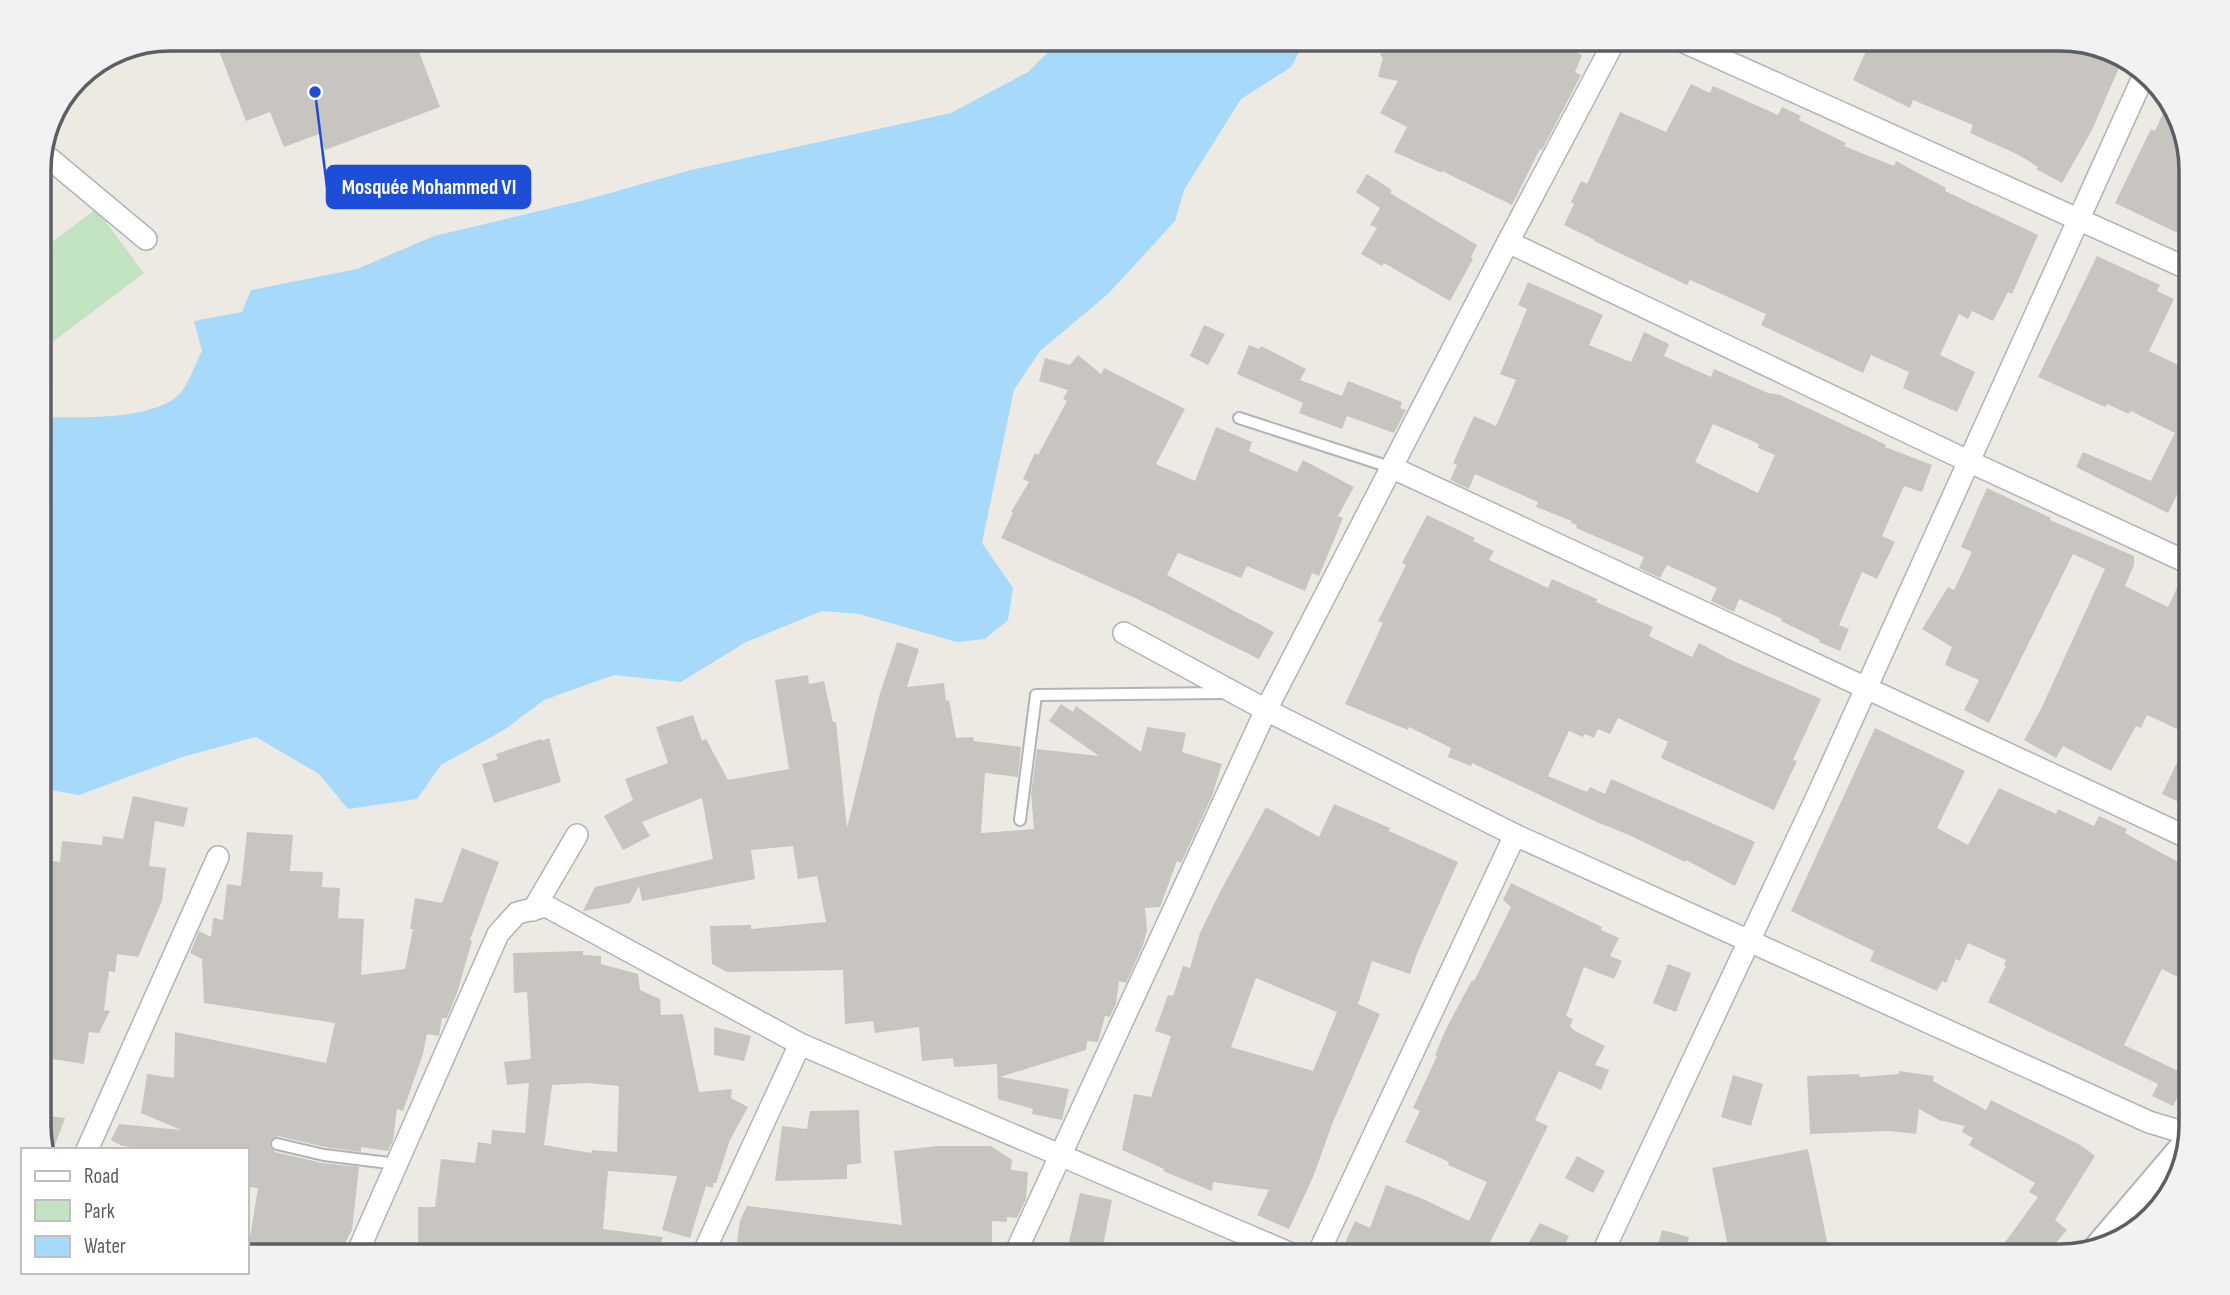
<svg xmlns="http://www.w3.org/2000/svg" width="2230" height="1295" font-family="'Sofia Sans Condensed',sans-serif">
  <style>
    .green { fill: #c2e3c1 }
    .water { fill: #a6d9fa }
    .building { fill: #c8c5c0; fill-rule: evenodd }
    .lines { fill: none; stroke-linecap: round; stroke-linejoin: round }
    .service-casing { stroke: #b0b4b8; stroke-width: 14 }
    .minor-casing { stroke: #b0b4b8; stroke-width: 24 }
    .tertiary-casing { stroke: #b0b4b8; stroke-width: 30 }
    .service { stroke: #fff; stroke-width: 10 }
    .minor { stroke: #fff; stroke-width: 21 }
    .tertiary { stroke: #fff; stroke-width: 26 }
    .rim { fill: none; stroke: #5b5f63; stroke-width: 3.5 }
    .leader { fill: none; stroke: #1d4ed8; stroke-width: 2.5 }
    .callout-dot { fill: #1d4ed8; stroke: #fff; stroke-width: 2.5 }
    .callout { fill: #1d4ed8; stroke: #1d4ed8; stroke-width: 2.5 }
    .callout-label { font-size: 21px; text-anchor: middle; font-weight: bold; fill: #fff }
  </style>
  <rect width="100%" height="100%" fill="#edeae3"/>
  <polygon class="green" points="96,209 144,273 50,344 39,329 39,252"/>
  <path class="water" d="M1062,39H1306L1291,67L1241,99L1184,190L1175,221L1108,294L1040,351L1014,390L982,543L1013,588L1008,620L985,639L957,642L859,614L822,611L746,642L681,682L614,675L544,700L504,730L441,765L417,799L348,809L319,774L256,737L182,757L79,795L39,788V417C75,417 158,422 182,391C190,380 195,364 202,351L194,321L242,312L251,290L357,269L434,236L585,200L691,170L951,113L1028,72Z"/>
  <g class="building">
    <polygon points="214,38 414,38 440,107 325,150 319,134 284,147 270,112 246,121"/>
    <polygon points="1388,38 1541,38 1582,55 1575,72 1581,75 1542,150 1540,149 1512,205 1442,171 1442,173 1394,152 1407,127 1380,113 1398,81 1378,77 1383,57 1380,56"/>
    <polygon points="1872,38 2060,38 2124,56 2092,130 2062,183 2036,169 2038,167 2019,155 1970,133 1973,125 1913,100 1910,108 1853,80"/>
    <polygon points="1691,84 1710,93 1713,86 1778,115 1782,107 1801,116 1799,120 1846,143 1844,146 1894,166 1896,161 1946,188 1945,191 2038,235 2012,294 2008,292 1993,321 1972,311 1968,319 1959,314 1940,355 1975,372 1957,412 1903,388 1909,372 1871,355 1863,373 1761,325 1766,314 1690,280 1687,285 1594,241 1595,240 1564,225 1574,204 1571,202 1581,181 1587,184 1620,112 1666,132"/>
    <polygon points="2169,100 2174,104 2191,162 2191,226 2186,237 2115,203 2151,129 2155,131"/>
    <polygon points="1367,174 1392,190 1390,193 1477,245 1471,257 1473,259 1450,301 1384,263 1382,266 1361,254 1377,228 1370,225 1380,208 1356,192"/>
    <polygon points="2097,256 2160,285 2157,291 2174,299 2149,351 2191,371 2191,466 2168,513 2076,467 2083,452 2151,481 2175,433 2131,411 2129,414 2107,404 2105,407 2038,377"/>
    <path d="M1528,282L1603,315L1589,345L1631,362L1644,332L1669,344L1664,356L1711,377L1714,369L1768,393L1780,395L1876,440L1886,445L1885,447L1932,465L1922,492L1904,486L1882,536L1895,542L1877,579L1862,572L1839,625L1849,629L1840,651L1819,642L1820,640L1781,621L1782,619L1739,599L1734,612L1711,601L1717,588L1667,565L1660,578L1639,568L1644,557L1576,528L1577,525L1571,523L1572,521L1536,507L1538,502L1475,474L1469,489L1450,480L1457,465L1453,463L1474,416L1496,426L1516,380L1500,374L1527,309L1518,305ZM1713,424L1759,444L1758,448L1775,455L1758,493L1695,462Z"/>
    <polygon points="1204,325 1225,334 1208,365 1190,356"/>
    <polygon points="1249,345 1259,349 1261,346 1306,369 1300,380 1342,396 1348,381 1402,402 1400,408 1406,410 1394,433 1347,416 1342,429 1299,413 1303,403 1237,374"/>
    <polygon points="1078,355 1101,374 1104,368 1185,409 1156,464 1195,481 1216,427 1252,442 1249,451 1297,472 1303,460 1354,487 1338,516 1343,518 1319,576 1312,573 1305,591 1247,566 1241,578 1178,553 1167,575 1274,632 1259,659 1135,598 1001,538 1013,513 1011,512 1029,482 1023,479 1035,453 1038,455 1067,401 1063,399 1068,390 1039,381 1045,358 1070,365"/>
    <polygon points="1987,488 2051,518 2050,520 2134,556 2134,565 2125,586 2168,607 2183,575 2191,577 2191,808 2162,794 2190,735 2147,715 2141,728 2136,726 2111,771 2063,746 2056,758 2024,740 2041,709 2105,569 2073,554 1989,723 1964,710 1979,680 1945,665 1952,647 1922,629 1948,587 1954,590 1972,552 1961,547"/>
    <polygon points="1427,515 1475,538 1473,541 1494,551 1489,560 1548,588 1552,579 1597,599 1596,602 1653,627 1649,636 1692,657 1699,643 1731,660 1821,699 1793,760 1797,761 1774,810 1661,758 1668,742 1618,718 1610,734 1598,729 1594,738 1585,734 1583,737 1569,731 1548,776 1587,792 1590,787 1605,794 1611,779 1755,842 1735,886 1686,860 1685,862 1629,835 1599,823 1472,763 1471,766 1448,757 1451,748 1409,727 1408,730 1345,704 1383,623 1378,621 1406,565 1402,563"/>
    <polygon points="897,642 919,649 907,687 944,683 946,701 949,700 956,738 973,737 974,741 1021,747 1018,777 985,773 981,833 1034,829 1031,794 1037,749 1099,756 1049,721 1061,704 1073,712 1076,706 1141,752 1147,727 1186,733 1182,752 1222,764 1212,796 1181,863 1177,861 1160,907 1145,908 1147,930 1143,945 1126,983 1119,981 1116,1003 1110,1017 1105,1016 1098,1042 1087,1041 1086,1050 1000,1077 1069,1089 1062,1120 1032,1114 1033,1109 998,1099 997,1064 954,1067 953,1058 922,1061 919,1027 875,1033 873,1021 845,1024 843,970 727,972 712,964 710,926 751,925 751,929 826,922 817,876 798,879 793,846 751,850 755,879 642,901 639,886 630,903 583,911 595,887 713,859 702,798 642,822 650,836 623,850 604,816 633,800 625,779 668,763 656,727 693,715 702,741 706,739 728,780 789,769 775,680 808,675 809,684 824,681 833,722 836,722 847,828 880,693"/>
    <polygon points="1875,728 1965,771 1937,828 1968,845 1999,788 2056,814 2058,809 2094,826 2099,816 2127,829 2125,833 2191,869 2191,984 2162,969 2124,1045 2191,1077 2191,1083 2185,1097 2179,1094 2173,1106 2152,1096 2158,1084 1988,1002 2006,966 2004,965 2006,960 1968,943 1960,961 1956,959 1946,983 1942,981 1937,991 1870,961 1874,951 1791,911"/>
    <polygon points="549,738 561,782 494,803 482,764 498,759 496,754 541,739 542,741"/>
    <polygon points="133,796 188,808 184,827 155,821 149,866 166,868 162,901 138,957 117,954 115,972 109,971 104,1010 110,1011 99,1033 89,1032 84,1064 39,1057 39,859 60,862 62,841 102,845 103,836 123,839"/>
    <path d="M1334,804L1390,828L1389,831L1458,862L1418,951L1410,974L1372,961L1358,1004L1380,1014L1333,1122L1313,1177L1289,1229L1257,1215L1269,1190L1213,1182L1212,1191L1163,1171L1164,1169L1122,1150L1134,1094L1151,1097L1171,1036L1155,1031L1168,995L1173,996L1183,966L1190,968L1200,933L1219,894L1266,807L1319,837ZM1256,978L1337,1012L1313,1071L1231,1047Z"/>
    <polygon points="247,832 293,835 290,871 323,872 322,887 340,888 338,918 364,919 361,975 405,969 413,929 410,929 415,898 442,903 462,848 499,862 470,940 472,941 457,993 447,1018 442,1018 439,1036 427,1034 423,1054 403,1111 397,1109 393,1140 388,1151 361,1147 361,1152 325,1147 278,1136 270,1142 270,1147 275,1152 322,1163 359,1167 352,1230 338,1256 247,1256 258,1188 247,1187 247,1150 132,1150 132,1147 122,1146 111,1140 119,1124 181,1130 141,1113 147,1074 174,1078 175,1032 326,1063 335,1023 204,1003 202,959 190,953 199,931 211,937 213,918 223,920 227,884 241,886"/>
    <polygon points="1511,883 1602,927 1601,930 1619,938 1610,956 1622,961 1614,979 1584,967 1566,1016 1573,1019 1570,1026 1575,1031 1605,1046 1595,1065 1609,1070 1601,1090 1559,1071 1535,1120 1548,1126 1483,1256 1339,1256 1355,1221 1370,1228 1386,1185 1423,1199 1469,1221 1487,1182 1448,1165 1449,1162 1405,1142 1420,1111 1413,1108 1437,1056 1435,1055 1446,1029 1472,980 1474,981 1511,907 1503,900"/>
    <path d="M583,951V955L601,956V964L638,974L640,990L660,999L661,1015L683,1014L699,1092L732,1089L731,1098L748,1107L730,1140L716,1183H713V1188L706,1186L690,1238L662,1230L677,1176L608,1171L603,1229L663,1237L656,1256H564L540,1254V1256H418V1207H435L441,1159L475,1163L478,1142L491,1144L492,1130L525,1133L529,1083L507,1085L504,1062L531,1059L527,992L514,993L513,953ZM588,1083L619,1086L617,1152L592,1150L591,1153L544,1145L552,1085Z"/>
    <polygon points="1668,964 1691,973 1676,1012 1653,1003"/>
    <polygon points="714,1027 751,1036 744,1061 714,1055"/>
    <polygon points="1899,1071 1934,1076 1933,1081 1986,1110 1991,1100 2082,1146 2095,1156 2055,1220 2067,1230 2045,1256 1995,1256 2038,1197 2029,1192 2035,1183 1969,1145 1973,1138 1962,1132 1965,1126 1939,1120 1919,1109 1916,1134 1889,1131 1810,1134 1807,1076 1859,1074 1860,1077 1899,1074"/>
    <polygon points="1733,1075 1763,1084 1751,1126 1721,1117"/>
    <polygon points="859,1110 861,1163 847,1165 847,1179 775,1181 782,1126 807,1129 810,1111"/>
    <polygon points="39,1115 65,1118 53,1150 44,1150 39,1133"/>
    <polygon points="937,1146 991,1146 1012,1160 1011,1170 1028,1172 1026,1199 1017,1218 1007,1217 1007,1222 992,1221 992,1256 955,1256 954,1254 939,1255 939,1253 885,1256 735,1256 740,1220 747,1206 902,1225 894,1151"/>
    <polygon points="1808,1149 1830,1256 1730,1256 1712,1168"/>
    <polygon points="1577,1156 1605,1171 1593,1193 1565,1178"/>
    <polygon points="1080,1193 1112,1200 1101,1256 1075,1256 1077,1249 1068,1247"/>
    <polygon points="1540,1223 1569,1236 1559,1256 1521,1256"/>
    <polygon points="1662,1230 1689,1237 1684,1256 1655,1256"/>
  </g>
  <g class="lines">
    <g class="service-casing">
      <g id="service">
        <polyline points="1239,418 1393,468"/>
        <polyline points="1020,820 1036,695 1224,693"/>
        <polyline points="277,1144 324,1155 397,1164"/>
      </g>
    </g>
    <g class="minor-casing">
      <g id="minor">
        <polyline points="1675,38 2191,270"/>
        <polyline points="43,153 146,239"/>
        <polyline points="1508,242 1968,461 2191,564"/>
        <polyline points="1393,468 2191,839"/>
        <polyline points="1124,633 1266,710 1515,835 2149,1122 2189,1134"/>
        <polyline points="533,910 577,835"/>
        <polyline points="87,1150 218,857"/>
        <polyline points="356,1256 498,934 517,913 546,906 800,1044 1296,1256"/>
        <polyline points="702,1256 800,1044"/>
        <polyline points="1014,1256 1266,710 1508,242 1616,38"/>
        <polyline points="1317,1256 1515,835"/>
        <polyline points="1601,1256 1815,801 2144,75"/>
      </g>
    </g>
    <g class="tertiary-casing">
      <polyline id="tertiary" points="2099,1246 2186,1144"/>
    </g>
    <use href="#service" class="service"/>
    <use href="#minor" class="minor"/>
    <use href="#tertiary" class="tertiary"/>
  </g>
  <path d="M0 0H2230V1295H0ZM170 51H2060A119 119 0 0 1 2179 170V1125A119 119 0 0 1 2060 1244H170A119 119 0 0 1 51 1125V170A119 119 0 0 1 170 51Z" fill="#f2f2f3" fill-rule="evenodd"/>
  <path class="rim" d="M170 51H2060A119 119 0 0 1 2179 170V1125A119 119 0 0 1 2060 1244H170A119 119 0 0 1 51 1125V170A119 119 0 0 1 170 51Z"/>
  <path class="leader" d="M315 92L327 187"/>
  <circle class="callout-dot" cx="315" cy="92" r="7"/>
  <rect class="callout" x="327" y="166" width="203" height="42" rx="7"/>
  <g class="callout-label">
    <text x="429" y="194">Mosquée Mohammed VI</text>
  </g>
  <rect x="21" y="1148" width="228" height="126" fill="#ffffff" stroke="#bdbfc1" stroke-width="2"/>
  <rect x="35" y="1171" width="35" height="10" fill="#ffffff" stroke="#bdbfc1" stroke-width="2"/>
  <text x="84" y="1183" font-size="21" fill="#5b5f63">Road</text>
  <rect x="35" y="1200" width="35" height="21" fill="#c2e3c1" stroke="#bdbfc1" stroke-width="2"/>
  <text x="84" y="1218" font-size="21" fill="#5b5f63">Park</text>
  <rect x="35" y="1236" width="35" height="21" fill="#a6d9fa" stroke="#bdbfc1" stroke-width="2"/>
  <text x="84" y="1253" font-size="21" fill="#5b5f63">Water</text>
</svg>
